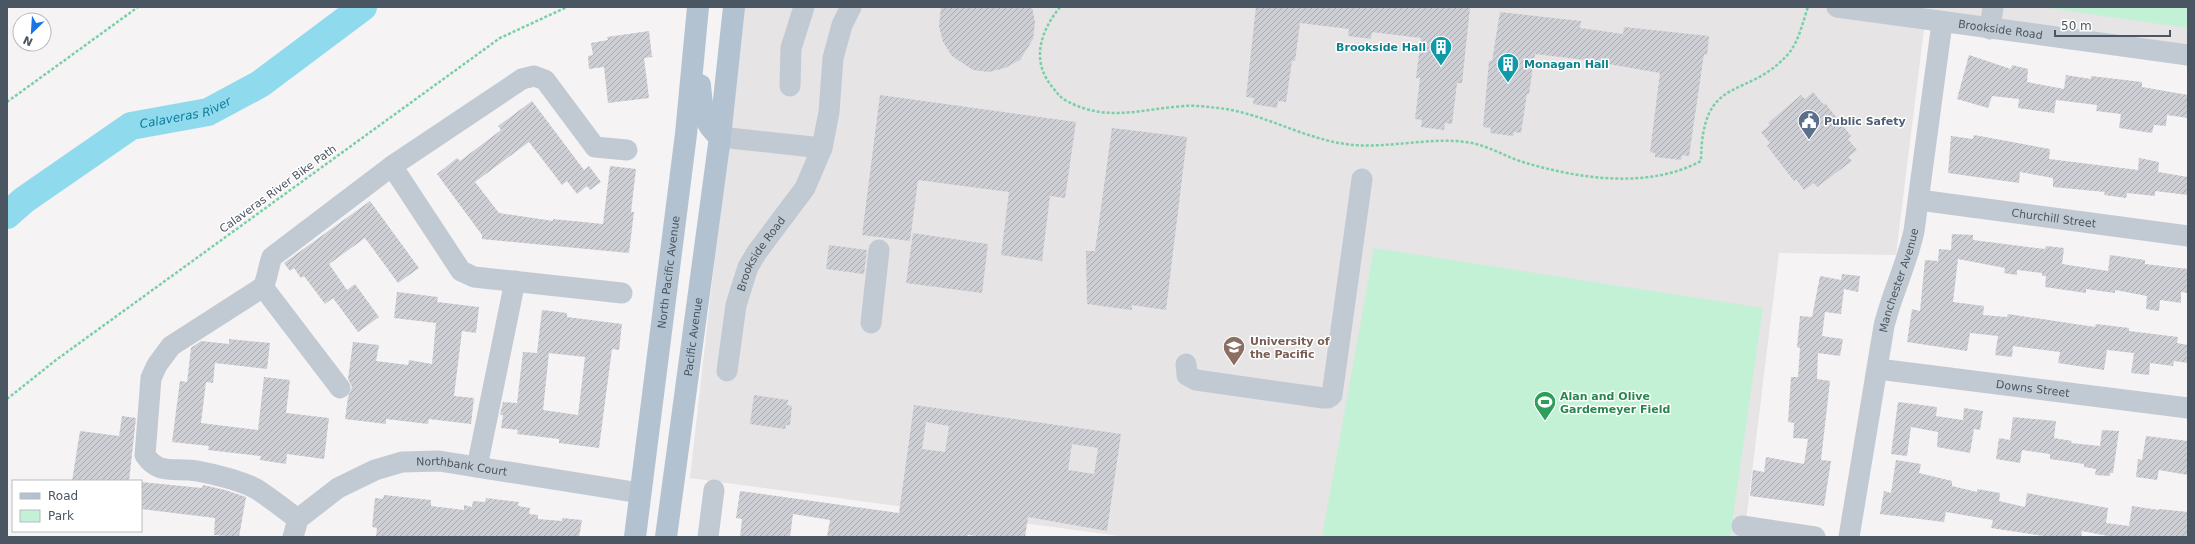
<svg xmlns="http://www.w3.org/2000/svg" width="2195" height="544" font-family="'DejaVu Sans',sans-serif">
  <style>
    .education { fill: #e6e4e5 }
    .park { fill: #c3f1d5 }
    .lines { fill: none; stroke-linecap: round; stroke-linejoin: round }
    .river { stroke: #90daee; stroke-width: 28 }
    .building { fill: url(#building-hatch); fill-rule: evenodd }
    .path { stroke: #7ad0a6; stroke-width: 2.5; stroke-dasharray: 3 2; stroke-linecap: butt }
    .minor { stroke: #c1cad2; stroke-width: 21 }
    .major { stroke: #b3c2d1; stroke-width: 22 }
    .labels { text-anchor: middle; dominant-baseline: central; stroke-width: 3; stroke-linejoin: round; paint-order: stroke }
    .street-label { font-size: 11px; fill: #4a5661; stroke: #fff }
    .culture-label { font-size: 11px; font-weight: bold; fill: #0d838f; stroke: #fff; text-anchor: end }
    .service-label { font-size: 11px; font-weight: bold; fill: #4e5e75; stroke: #fff; text-anchor: start }
    .education-label { font-size: 11px; font-weight: bold; fill: #785e54; stroke: #fff; text-anchor: start }
    .leisure-label { font-size: 11px; font-weight: bold; fill: #27864d; stroke: #fff; text-anchor: start }
    .water-label { font-size: 12px; font-style: italic; fill: #0c7c9b; stroke: #fff }
  </style>
  <defs>
    <pattern id="building-hatch" width="6" height="6" patternUnits="userSpaceOnUse"><rect width="6" height="6" fill="#cdcfd5"/><path d="M-1 1l2-2M0 6l6-6M5 7l2-2" fill="none" stroke="#a8abb0"/></pattern>
  </defs>
  <rect width="100%" height="100%" fill="#f5f3f3"/>
  <polygon class="education" points="743,7 2188,7 2188,61 1924,29 1896,255 1779,253 1744,537 1127,537 690,478"/>
  <g class="park">
    <polygon points="2041,7 2188,7 2188,28"/>
    <polygon points="1374,248 1763,308 1730,537 1322,537"/>
  </g>
  <g class="lines">
    <path class="river" id="s1" d="M7,215L24,200L131,126L208,112L260,84L363,7"/>
  </g>
  <g class="building">
    <polygon points="941,7 1032,7 1035,22 1033,39 1020,60 1005,68 989,72 973,70 952,56 943,42 939,26"/>
    <polygon points="1256,7 1470,8 1462,83 1457,83 1452,124 1445,123 1444,130 1421,127 1422,120 1415,119 1420,78 1416,78 1421,38 1372,32 1371,39 1348,36 1349,29 1300,23 1295,61 1292,61 1286,102 1278,101 1277,108 1253,104 1254,98 1246,97"/>
    <polygon points="1500,12 1581,21 1580,28 1623,34 1624,27 1709,36 1707,55 1704,54 1689,156 1682,155 1681,160 1655,157 1655,153 1650,152 1660,73 1585,60 1535,54 1529,94 1527,94 1521,133 1514,132 1513,136 1490,133 1491,128 1483,127 1489,61 1492,61"/>
    <polygon points="649,31 652,57 644,58 649,98 608,103 604,67 589,69 588,56 593,55 591,43 608,40 607,37"/>
    <polygon points="1969,55 2011,69 2012,65 2028,69 2027,82 2064,89 2066,75 2091,79 2091,76 2142,82 2142,87 2188,95 2188,118 2167,115 2166,126 2154,125 2152,133 2119,128 2121,114 2096,111 2097,105 2056,100 2054,113 2018,108 2019,99 1992,96 1988,108 1957,99"/>
    <polygon points="1813,92 1824,105 1825,103 1851,136 1848,139 1857,150 1848,157 1852,161 1817,187 1814,183 1804,190 1796,179 1794,181 1767,146 1770,143 1761,132 1770,125 1768,123 1801,95 1805,99"/>
    <polygon points="880,95 1076,122 1065,198 1050,196 1042,261 1001,255 1009,192 918,180 910,241 862,235"/>
    <polygon points="532,101 584,170 589,166 601,182 590,190 587,186 577,194 567,181 562,185 529,142 475,182 499,213 553,221 553,219 603,224 610,166 636,169 631,212 634,212 629,253 482,239 482,235 437,174 457,158 460,161 501,130 498,126"/>
    <polygon points="1112,128 1187,137 1166,310 1132,305 1132,310 1087,304 1086,251 1095,251"/>
    <polygon points="1974,135 2050,149 2049,159 2138,170 2139,158 2159,162 2158,172 2188,177 2188,195 2155,191 2155,196 2127,193 2126,198 2104,195 2105,192 2053,187 2053,178 2020,172 2019,183 1948,173 1951,136 1973,139"/>
    <polygon points="370,201 419,268 398,283 365,238 329,264 347,290 355,284 379,317 358,332 333,298 325,304 304,276 301,278 294,268 290,271 284,263"/>
    <polygon points="913,233 988,244 982,293 906,283"/>
    <polygon points="1952,234 1973,235 1973,240 2045,249 2046,246 2064,248 2062,264 2108,271 2110,255 2145,260 2145,264 2188,269 2188,293 2181,292 2181,303 2160,300 2159,311 2146,309 2147,296 2115,290 2115,293 2086,289 2086,293 2045,287 2046,276 2042,276 2042,273 2017,270 2017,275 2004,273 2005,268 1958,259 1953,302 1984,306 1983,315 2007,317 2008,314 2095,327 2096,324 2129,328 2129,331 2178,337 2177,343 2188,345 2188,363 2174,361 2173,366 2150,363 2149,375 2131,373 2134,353 2107,350 2104,370 2058,363 2060,352 2013,346 2012,357 1995,355 1998,336 1970,333 1967,351 1907,342 1912,309 1920,311 1925,260 1938,261 1939,249 1951,250"/>
    <polygon points="829,245 867,250 864,274 826,269"/>
    <polygon points="1842,274 1860,276 1858,292 1844,289 1841,314 1825,312 1822,336 1843,339 1840,356 1818,353 1817,379 1830,381 1821,460 1831,461 1824,506 1750,496 1753,470 1764,472 1766,457 1804,464 1808,439 1793,438 1794,423 1788,422 1791,377 1798,377 1800,348 1797,347 1800,316 1812,317 1820,276 1841,280"/>
    <polygon points="397,292 438,297 437,302 479,307 476,333 462,331 454,396 474,398 471,424 429,419 428,424 386,419 386,424 345,419 348,397 352,387 348,379 353,342 379,345 376,361 408,365 409,360 432,364 436,323 394,318"/>
    <path d="M542,310L567,313V317L622,324L619,350L612,349L599,448L559,443V439L517,434L518,430L501,428L503,415H500L503,402L517,403L523,352L537,353ZM549,353L585,357L578,415L543,410Z"/>
    <polygon points="229,339 270,343 267,369 215,363 213,383 206,382 201,423 258,430 264,377 290,380 286,413 329,418 324,459 287,454 286,464 260,460 261,456 208,450 209,446 172,442 180,381 187,382 191,348 201,341 229,344"/>
    <polygon points="754,395 788,400 787,405 792,406 790,425 786,425 785,429 750,424"/>
    <polygon points="1898,402 1937,407 1936,416 1963,420 1964,408 1983,411 1980,430 1974,429 1970,453 1937,447 1938,432 1911,427 1907,456 1891,454"/>
    <path d="M914,405L1121,434L1107,531L1028,517L1025,537H984L968,535V537H827L830,520L793,514L790,537H740L742,519L736,518L740,491L899,513ZM926,422L949,426L945,452L922,449ZM1072,444L1098,448L1094,474L1068,470Z"/>
    <polygon points="122,416 136,418 129,481 72,481 80,431 119,436"/>
    <polygon points="2013,417 2056,421 2054,438 2072,441 2071,443 2100,446 2102,430 2119,431 2113,473 2110,473 2110,476 2095,475 2096,469 2084,467 2084,464 2050,459 2050,454 2022,450 2020,463 1996,459 1999,438 2010,440"/>
    <polygon points="2146,436 2188,441 2188,475 2159,470 2157,480 2136,477 2138,459 2142,460"/>
    <polygon points="1896,460 1921,464 1919,473 1952,481 1952,486 1977,492 1977,489 2000,493 1999,501 2025,507 2027,493 2108,508 2106,523 2129,526 2132,506 2159,510 2159,509 2188,512 2188,537 2113,537 2082,531 2081,537 2050,537 1991,528 1993,520 1946,512 1944,522 1880,514 1884,491 1891,493"/>
    <polygon points="141,482 202,488 203,485 225,490 246,497 239,537 214,535 215,518 141,509"/>
    <polygon points="384,495 431,500 431,506 464,510 464,505 472,507 473,501 485,502 486,498 519,502 518,506 530,508 529,514 538,515 538,519 562,521 562,518 582,520 579,537 376,537 377,528 372,527 375,498 383,499"/>
  </g>
  <g class="lines">
    <g class="path">
      <path d="M1060,7C1040,32 1030,62 1054,89C1057,93 1060,97 1065,100C1106,123 1141,109 1184,106C1195,105 1207,107 1218,108C1265,113 1306,141 1354,145C1393,148 1434,136 1472,143C1491,147 1508,158 1526,163C1581,179 1649,189 1701,161C1702,71 1747,102 1789,53C1799,41 1803,21 1808,7"/>
      <polyline points="7,102 138,7"/>
      <polyline points="7,399 56,360 500,38 567,7"/>
    </g>
    <g class="minor">
      <path id="s2" d="M1837,7L2188,55"/>
      <polyline points="1990,29 1993,7"/>
      <polyline points="790,86 791,48 804,7"/>
      <polyline points="720,137 822,148"/>
      <polyline points="392,166 461,271 474,277 622,293"/>
      <path id="s3" d="M1919,200L2188,236"/>
      <polyline points="263,287 340,388"/>
      <polyline points="871,323 879,250"/>
      <polyline points="1186,364 1187,375 1196,380 1323,398 1328,398 1332,395 1362,179"/>
      <path id="s4" d="M1878,369L2188,408"/>
      <path id="s5" d="M727,371L736,305L748,267L757,252L805,188L822,148L829,112L833,58L842,25L851,7"/>
      <polyline points="477,467 515,281"/>
      <path d="M298,519C285,510 272,499 258,490C243,481 214,474 197,471C175,467 159,476 145,455L151,378L157,365L171,346L263,287C268,277 268,267 272,257L392,166L522,79L534,76L545,80L595,147L627,150"/>
      <path id="s6" d="M298,519L338,488L375,470L402,462L439,461L640,493"/>
      <polyline points="1742,526 1815,537"/>
      <polyline points="293,537 298,519"/>
      <polyline points="708,537 714,490"/>
      <path id="s7" d="M1849,537L1884,326C1892,293 1907,264 1914,231L1942,23"/>
    </g>
    <g class="major">
      <path d="M700,85C702,106 702,123 720,137"/>
      <path id="s8" d="M635,537L686,134L698,7"/>
      <path id="s9" d="M666,537L720,137L734,7"/>
    </g>
  </g>
  <defs>
    <g id="building-pin" transform="scale(1.15)"><path d="M0 17L-7.5 6A9.5 9.5 0 1 1 7.5 6Z" fill="#0f9aa8" stroke="#fff"/><path d="M-4-6H4V6H1V3H-1V6H-4ZM-2.5-4.3h1.7v1.8h-1.7ZM.8-4.3h1.7v1.8H.8ZM-2.5-1h1.7V.8h-1.7ZM.8-1h1.7V.8H.8Z" fill="#fff"/></g>
    <g id="civic-pin" transform="scale(1.15)"><path d="M0 17L-7.5 6A9.5 9.5 0 1 1 7.5 6Z" fill="#5c6f8a" stroke="#fff"/><path d="M-.6-6.5H3V-4.5H.6V-3L4-1V1h2V6H-6V1h2V-1L-.6-3ZM-1.2 2.5V6h2.4V2.5Z" fill="#fff"/></g>
    <g id="university-pin" transform="scale(1.15)"><path d="M0 17L-7.5 6A9.5 9.5 0 1 1 7.5 6Z" fill="#8d6e63" stroke="#fff"/><path d="M0-5L7-2L0 1L-7-2ZM-4 1L0 2.5L4 1V4Q0 6-4 4Z" fill="#fff"/></g>
    <g id="stadium-pin" transform="scale(1.15)"><path d="M0 17L-7.5 6A9.5 9.5 0 1 1 7.5 6Z" fill="#2e9e5b" stroke="#fff"/><path d="M0-5a6.5 5 0 1 0 0 10a6.5 5 0 1 0 0-10ZM-3.5-1.8h7v3.6h-7Z" fill="#fff"/></g>
  </defs>
  <g fill-rule="evenodd">
    <use href="#building-pin" x="1441" y="47"/>
    <use href="#building-pin" x="1508" y="64"/>
    <use href="#civic-pin" x="1809" y="121"/>
    <use href="#university-pin" x="1234" y="347"/>
    <use href="#stadium-pin" x="1545" y="402"/>
  </g>
  <g class="labels">
    <g class="street-label">
      <text stroke="none"><textPath href="#s2" startOffset="165">Brookside Road</textPath></text>
      <text transform="translate(278 189) rotate(-36)">Calaveras River Bike Path</text>
      <text stroke="none"><textPath href="#s3" startOffset="136">Churchill Street</textPath></text>
      <text stroke="none"><textPath href="#s5" startOffset="124">Brookside Road</textPath></text>
      <text stroke="none"><textPath href="#s8" startOffset="267">North Pacific Avenue</textPath></text>
      <text stroke="none"><textPath href="#s7" startOffset="262">Manchester Avenue</textPath></text>
      <text stroke="none"><textPath href="#s9" startOffset="202">Pacific Avenue</textPath></text>
      <text stroke="none"><textPath href="#s4" startOffset="156">Downs Street</textPath></text>
      <text stroke="none"><textPath href="#s6" startOffset="180">Northbank Court</textPath></text>
    </g>
    <g class="culture-label">
      <text x="1426" y="47">Brookside Hall</text>
      <text x="1524" y="64" text-anchor="start">Monagan Hall</text>
    </g>
    <g class="service-label">
      <text x="1824" y="121">Public Safety</text>
    </g>
    <g class="education-label">
      <text x="1250" y="341">University of<tspan x="1250" dy="13">the Pacific</tspan></text>
    </g>
    <g class="leisure-label">
      <text x="1560" y="396">Alan and Olive<tspan x="1560" dy="13">Gardemeyer Field</tspan></text>
    </g>
    <g class="water-label">
      <text stroke="none"><textPath href="#s1" startOffset="209">Calaveras River</textPath></text>
    </g>
  </g>
  <rect width="2195" height="544" fill="none" stroke="#4a5661" stroke-width="16"/>
  <rect x="12" y="480" width="130" height="52" fill="#ffffff" stroke="#b7bbc0"/>
  <rect x="20" y="493" width="20" height="6" fill="#b3c2d1" stroke="#b7bbc0"/>
  <text x="48" y="500" font-size="12" fill="#4a5661">Road</text>
  <rect x="20" y="510" width="20" height="12" fill="#c3f1d5" stroke="#b7bbc0"/>
  <text x="48" y="520" font-size="12" fill="#4a5661">Park</text>
  <g transform="translate(32 32) rotate(205)"><circle r="19" fill="#ffffff" stroke="#b7bbc0"/>
  <path d="M0-3L7 15L0 10L-7 15Z" fill="#1a73e8"/>
  <text y="-6" font-size="11" font-weight="bold" text-anchor="middle" fill="#4a5661">N</text>
  </g>
  <path d="M2055 30v6h115v-6" fill="none" stroke="#4a5661" stroke-width="2"/>
  <text x="2061" y="30" font-size="12" fill="#4a5661" stroke="#ffffff" stroke-width="3" paint-order="stroke">50 m</text>
</svg>
